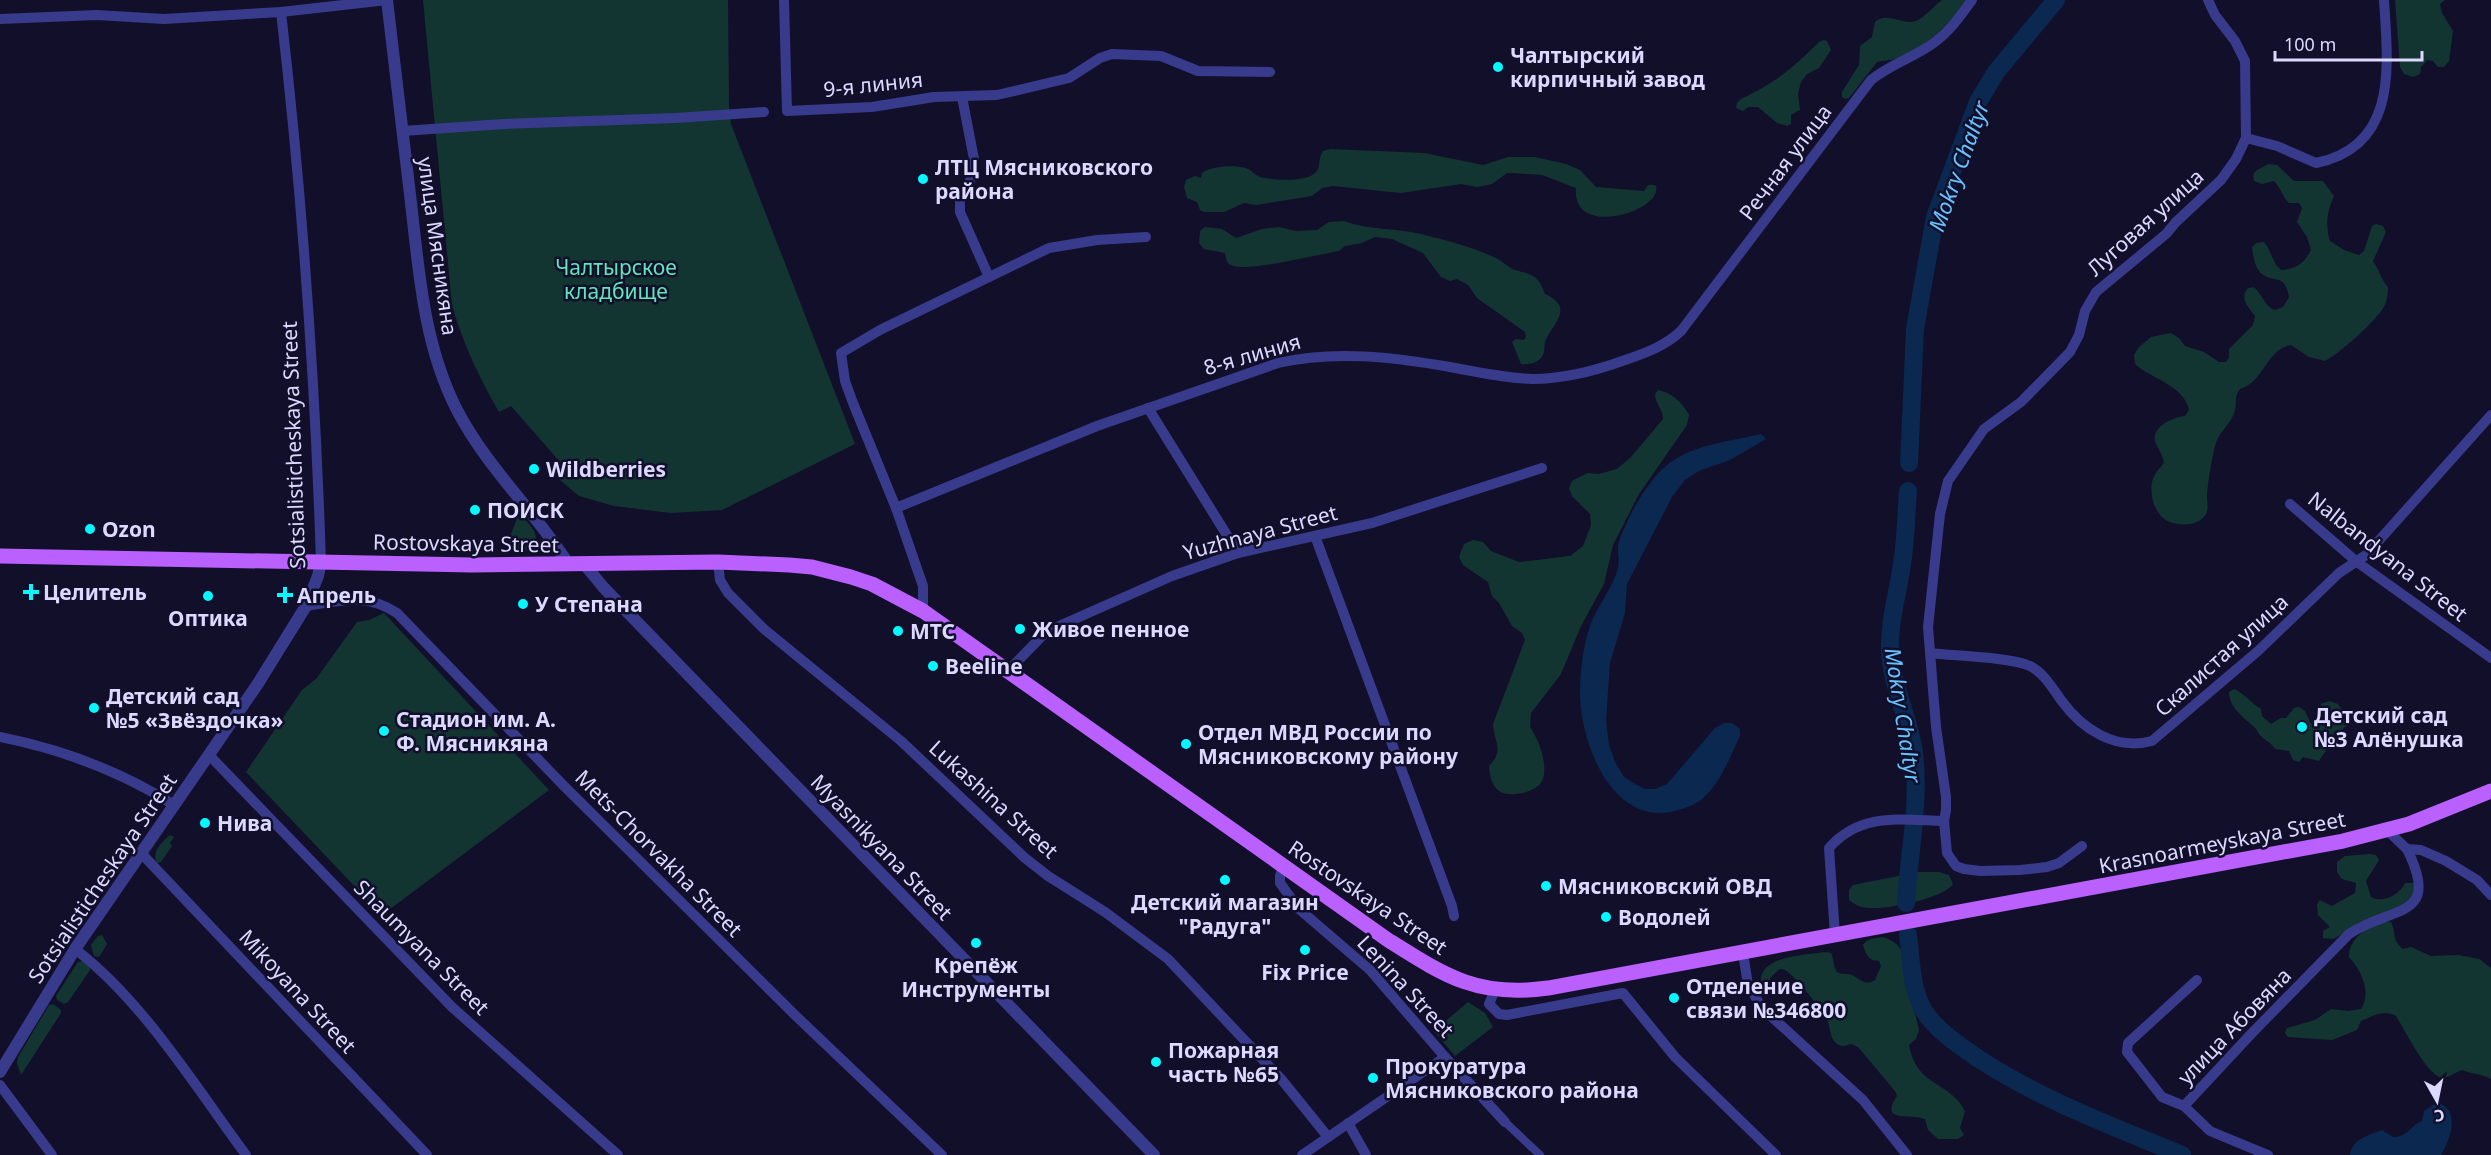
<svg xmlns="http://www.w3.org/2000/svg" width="2491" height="1155" font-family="'Noto Sans',sans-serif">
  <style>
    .green { fill: #123532 }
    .water { fill: #0a2850 }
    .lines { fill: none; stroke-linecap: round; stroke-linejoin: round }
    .river { stroke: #0a2850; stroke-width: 18 }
    .pedestrian { stroke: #383b8c; stroke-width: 8 }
    .minor { stroke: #383b8c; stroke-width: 10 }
    .tertiary { stroke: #383b8c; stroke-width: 12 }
    .primary { stroke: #b960ff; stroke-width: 15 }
    .poi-dot { fill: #05f7ff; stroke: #120f2b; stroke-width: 2 }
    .labels { text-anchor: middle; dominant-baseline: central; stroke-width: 5; stroke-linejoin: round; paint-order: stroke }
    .poi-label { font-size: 21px; font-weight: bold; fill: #dbd9ff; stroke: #120f2b; text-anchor: start }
    .street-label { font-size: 21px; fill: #dbd9ff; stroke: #120f2b }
    .park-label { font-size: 21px; fill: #5ee7bb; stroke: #120f2b }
    .water-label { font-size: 22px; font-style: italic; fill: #67c3ff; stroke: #120f2b }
  </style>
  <rect width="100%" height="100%" fill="#120f2b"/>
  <g class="green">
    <path d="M423,0H728L729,106L731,124L855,444L722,510L671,513L614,506L579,496L560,480L568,471L511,406L499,412C479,377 463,344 452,305Z"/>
    <path d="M1942,0H1967C1951,24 1923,49 1895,59C1889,61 1883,60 1877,62L1849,98L1845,99L1842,97V92L1859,65L1860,46L1872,37L1875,22C1887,11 1902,26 1916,21C1925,17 1934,6 1942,0Z"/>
    <polygon points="2395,0 2445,0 2440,4 2442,13 2453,31 2449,61 2444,67 2438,67 2433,61 2427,60 2421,67 2420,74 2413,77 2404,74 2400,67"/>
    <path d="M1824,40L1827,41L1831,50L1819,68L1807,74L1801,82L1798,94L1800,110L1791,115V124L1787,126L1777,123L1758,107H1748L1743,111L1736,108L1737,103L1741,99C1776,82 1792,69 1819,42Z"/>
    <path d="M1330,149L1424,153L1483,165L1508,157H1535L1566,164L1580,170L1596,187L1644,191C1647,186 1649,183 1656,186C1663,212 1571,239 1576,188L1542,175L1513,173H1507L1492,184L1477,187L1461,184L1401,193L1333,186L1322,188L1312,196L1256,205L1244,203L1224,212H1204L1200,210L1197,202L1187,198L1184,187L1186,180L1195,176L1201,178L1202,173C1210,166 1238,164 1248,169C1252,171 1255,175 1260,177C1272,180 1307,183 1316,172C1321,166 1318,158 1323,151Z"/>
    <path d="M2268,164L2277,165L2294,181H2323L2334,196C2327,212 2325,224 2330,241L2344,250L2359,255L2364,251L2372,226L2376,224L2383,226L2386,232L2373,261C2379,270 2381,279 2388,287C2388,295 2387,302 2382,310C2373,323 2340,353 2325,361L2309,357L2291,345C2266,349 2265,381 2240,389C2234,397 2237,401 2235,410C2232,424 2218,432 2215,446C2211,462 2208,481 2207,496C2207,503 2209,508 2206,514C2200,525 2183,526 2173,523C2157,520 2149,498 2152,482C2154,474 2159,469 2164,463C2163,454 2157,448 2155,441C2152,426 2174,417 2185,416L2189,410C2184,385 2151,379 2135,364L2134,355L2139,347L2151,337L2171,333L2179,338L2185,346L2204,352L2219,362H2226L2229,357V349L2253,325L2255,316C2248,306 2239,299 2248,288L2254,287C2262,294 2265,307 2275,310L2283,307L2289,297C2284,272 2275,284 2262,274C2255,269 2253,256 2252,247L2256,243L2264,242C2272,251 2272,263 2281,270C2297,269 2304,263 2311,250L2307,237L2297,222L2302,208L2299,203H2289C2282,196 2281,188 2274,181L2262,184L2254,181C2251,169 2260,170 2268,164Z"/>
    <path d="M1344,221C1368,230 1395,228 1421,234C1445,240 1473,247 1496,258C1502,261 1509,268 1515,270C1533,275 1538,275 1545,294C1577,308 1550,326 1545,342C1544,345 1545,348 1544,352C1542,362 1530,365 1521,364L1512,342L1516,339L1524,340L1526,337L1525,332L1477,298L1468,285L1457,279L1450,281L1441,277L1423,253L1392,239L1375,237L1362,243L1345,246L1339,251C1320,254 1244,273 1231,265C1226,263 1226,258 1225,253L1204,249L1199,243L1200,231L1205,227L1222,229L1236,238L1262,229L1279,227L1296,231L1317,230L1329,222Z"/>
    <path d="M1658,390C1671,392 1683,403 1689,415L1687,425L1639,494L1613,545L1604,584L1581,626L1561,674L1531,713L1530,727C1539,740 1549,766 1542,781C1536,793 1509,798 1499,791C1491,785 1490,775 1489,766C1505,749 1494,744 1493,724L1525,640L1522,633L1512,626L1499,603L1492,596L1488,582L1463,565L1459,557L1464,544L1473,540L1483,542L1491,551L1519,562L1570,556L1583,546L1591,525L1590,514L1572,496L1569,488L1572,481L1587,473L1599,474L1617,469L1631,457L1663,419C1663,409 1655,404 1655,394Z"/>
    <path d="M519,513C528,524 542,533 533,547L522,552L509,551L510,537Z"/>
    <polygon points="384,613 549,790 382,915 246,772 302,690 316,679 357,622 369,620"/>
    <path d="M2234,689C2244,693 2251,703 2261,709L2262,716L2271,724L2281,718H2286L2294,708L2299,707L2305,711L2311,724L2328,721L2332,717L2320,704L2330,701L2338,704L2345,715L2349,717L2350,723L2337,734L2319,761L2303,757L2299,762L2293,760L2289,751L2275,749C2271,742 2267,742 2262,737C2258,734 2257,729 2253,726C2243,717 2229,707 2229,692Z"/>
    <path d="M170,835L174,837L170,843L172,846L161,862L157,863C151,852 162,842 170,835Z"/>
    <path d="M2370,854L2376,855L2379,860L2366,881L2371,897C2384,904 2400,894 2405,883H2415L2416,888L2409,902L2341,935L2333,939L2323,938V931L2330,927L2318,915L2317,904L2320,900L2332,906L2355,893L2356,883L2342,879L2337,872V862L2345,856Z"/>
    <path d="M1918,872H1939L1949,875L1953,884C1943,899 1880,912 1862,907C1857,906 1853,903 1849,900V890L1853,885Z"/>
    <path d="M2383,921L2391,922C2396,932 2392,941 2403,949L2411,947L2431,956L2459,955L2479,959L2491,968V1079C2482,1074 2472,1074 2462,1070C2455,1072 2449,1079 2440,1077C2426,1073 2405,1030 2396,1016C2384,1009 2373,1016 2361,1021L2357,1030L2332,1040L2288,1037L2285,1033L2287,1028L2315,1020L2331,1009L2348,1011L2361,1009C2372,992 2361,970 2349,957C2349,937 2368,928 2383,921Z"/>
    <polygon points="102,935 107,944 99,957 94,956 91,945 98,936"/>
    <path d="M1883,937C1898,943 1903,947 1903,964L1919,1030L1916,1039L1909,1045C1917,1088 1949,1080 1965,1111L1960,1128L1964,1135L1958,1139H1938L1928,1130L1925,1119C1912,1113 1878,1124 1897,1096L1895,1091L1858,1047L1851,1044C1844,1047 1839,1047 1834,1041C1830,1036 1830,1026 1827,1020C1822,1011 1790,967 1781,969C1777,970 1773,976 1770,978V983L1765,986L1761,984C1757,955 1807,955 1826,952L1831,953C1834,959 1833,965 1837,972C1842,975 1846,973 1852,975C1861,979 1865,987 1875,980L1881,966L1879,961C1868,960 1867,956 1863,945C1867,938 1876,938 1883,937Z"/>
    <polygon points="83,961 91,966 90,970 68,1002 64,1004 57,1000 56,996 78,962"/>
    <polygon points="1468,1002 1485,1013 1493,1027 1455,1056 1434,1031"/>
    <polygon points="53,1004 61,1010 61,1013 21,1075 17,1063 18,1057 49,1005"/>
  </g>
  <g class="water">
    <path d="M1761,434L1766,439L1730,460L1699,471L1685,480L1672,497L1627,584L1625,613L1610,663L1606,721L1609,745L1615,762L1624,777L1635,784L1645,789H1655L1667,784L1715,728L1724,723H1732L1740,729V736C1730,757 1721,782 1703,798C1696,805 1685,808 1675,811C1612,827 1580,742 1580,693C1580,671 1583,646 1590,626C1597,606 1613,588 1618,568C1620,559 1616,550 1619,541C1628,516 1649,477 1671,462C1696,444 1732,441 1761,434Z"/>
    <path d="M2437,1102C2461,1110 2451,1139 2441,1155H2350C2352,1139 2369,1135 2382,1130L2393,1137C2408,1137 2410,1126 2422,1121L2424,1111Z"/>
  </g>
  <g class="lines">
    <g class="river">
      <polyline points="1909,463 1915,329 1935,217 1978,102 1996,72 2056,0"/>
      <path d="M1906,903C1909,852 1920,804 1914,753C1910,718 1891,686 1890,650C1889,621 1898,593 1902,564C1906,540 1906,515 1908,491"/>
      <path d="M1908,935C1911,959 1911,989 1924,1011C1937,1031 1960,1046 1979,1059C2042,1100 2112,1126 2182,1155"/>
    </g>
    <polyline class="pedestrian" points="1505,1122 1540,1155"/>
    <g class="minor">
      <polyline points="784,0 787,111 872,107 934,97 997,95 1069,78 1100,58 1112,54 1161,56 1198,71 1270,72"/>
      <path d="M281,12C302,194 315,378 321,562"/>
      <polyline points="0,19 97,15 164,19 281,12 387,0"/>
      <polyline points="962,97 974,159 972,177 960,200 960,212 989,277"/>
      <polyline points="403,131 504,124 676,118 764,112"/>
      <path d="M2246,138L2277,146L2316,163C2399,146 2388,65 2384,0"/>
      <polyline points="1148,408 1238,553"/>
      <polyline points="2290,504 2357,562 2491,658"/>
      <path d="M896,508L1097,426L1278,363C1335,350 1393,357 1450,367C1477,372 1504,378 1532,379C1563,379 1595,371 1625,360C1646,353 1665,346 1681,331L1871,80C1891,64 1915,57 1935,42C1951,30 1961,15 1972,0"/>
      <polyline points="1315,536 1452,906 1454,916"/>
      <polyline points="718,562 720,580 728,593 764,629 901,741 1025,858 1048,876 1105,912 1168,959 1282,1080 1328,1137"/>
      <path d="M306,606C342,601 365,592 397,613L564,786L797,1017L942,1155"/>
      <polyline points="923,611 923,586 896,508 853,403 845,381 841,353 880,330 1049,248 1097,240 1146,237"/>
      <path d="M1930,653C1954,656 2010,657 2030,666C2044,673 2053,689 2061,700C2082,729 2115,751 2152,741L2258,651L2339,573L2366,555L2491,415"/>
      <polyline points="1008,671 1043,635 1059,626 1172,576 1238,553 1372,523 1542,468"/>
      <path d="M0,737C60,749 122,772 174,805"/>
      <polyline points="209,755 452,1007 618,1155"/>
      <polyline points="2387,830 2407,849 2421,850 2446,861 2477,880 2491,895"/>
      <polyline points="2082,846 2059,863 2047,867 2020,870 1980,871 1964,869 1956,866 1947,853 1944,821 1946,810 1946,797 1936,727 1928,627 1940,514 1948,481 1984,429 2021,402 2070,352 2079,335 2085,311 2096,292 2166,234 2176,222 2221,180 2236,159 2246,138 2245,61 2235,41 2215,15 2208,0"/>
      <polyline points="141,853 427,1155"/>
      <polyline points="1283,866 1280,876 1280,883 1299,909 1370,970 1445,1057 1505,1122"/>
      <path d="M1835,935L1829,848C1861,812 1900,820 1944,821"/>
      <path d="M75,949C143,1001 195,1086 246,1155"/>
      <polyline points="1743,953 1748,985 1762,1008 1863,1100 1907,1155"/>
      <polyline points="2197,980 2128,1043 2127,1052 2162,1097 2184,1106 2210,1131 2268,1155"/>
      <polyline points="1495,990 1489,1004 1499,1014 1507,1015 1623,993 1675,1057 1776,1155"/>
      <polyline points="0,1085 52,1155"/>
      <path d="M2184,1106L2252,1033L2349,934C2392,905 2442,920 2407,849"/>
      <polyline points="1348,1123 1366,1155"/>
      <polyline points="1302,1155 1445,1057"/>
    </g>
    <g class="tertiary">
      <path d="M387,0C395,68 403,135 411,203C419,273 424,346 457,410C487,468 535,511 569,565"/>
      <polyline points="585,565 604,588 1154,1155"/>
      <polyline points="0,1072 75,949 257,685 306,606 318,576 321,562"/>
    </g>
    <path class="primary" d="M0,556L472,565L718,562L789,565L812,567L851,577L872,584L923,611L1388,940C1445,976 1478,998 1548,988L2343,841L2409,824L2491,791"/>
  </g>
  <g class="poi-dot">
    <circle cx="1498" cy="67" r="6"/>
    <circle cx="923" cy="179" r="6"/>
    <circle cx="534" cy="469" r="6"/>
    <circle cx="475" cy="510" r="6"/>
    <circle cx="90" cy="529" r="6"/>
    <path d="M28 583h6v6h6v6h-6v6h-6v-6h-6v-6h6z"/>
    <path d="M282 586h6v6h6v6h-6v6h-6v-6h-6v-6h6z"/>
    <circle cx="208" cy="596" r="6"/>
    <circle cx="523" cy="604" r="6"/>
    <circle cx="1020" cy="629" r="6"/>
    <circle cx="898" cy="631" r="6"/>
    <circle cx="933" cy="666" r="6"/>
    <circle cx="94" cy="708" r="6"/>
    <circle cx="2302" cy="727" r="6"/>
    <circle cx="384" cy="731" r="6"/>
    <circle cx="1186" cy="744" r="6"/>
    <circle cx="205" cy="823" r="6"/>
    <circle cx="1225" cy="880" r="6"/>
    <circle cx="1546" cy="886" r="6"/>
    <circle cx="1606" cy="917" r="6"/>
    <circle cx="976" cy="943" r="6"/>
    <circle cx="1305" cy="950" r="6"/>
    <circle cx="1674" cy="998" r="6"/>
    <circle cx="1156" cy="1062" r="6"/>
    <circle cx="1373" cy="1078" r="6"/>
  </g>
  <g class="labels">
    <g class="poi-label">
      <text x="1510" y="55">Чалтырский<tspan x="1510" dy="24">кирпичный завод</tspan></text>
      <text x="935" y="167">ЛТЦ Мясниковского<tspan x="935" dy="24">района</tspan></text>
      <text x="546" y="469">Wildberries</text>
      <text x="487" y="510">ПОИСК</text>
      <text x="102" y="529">Ozon</text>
      <text x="43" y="592">Целитель</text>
      <text x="297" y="595">Апрель</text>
      <text x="535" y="604">У Степана</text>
      <text x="208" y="618" text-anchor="middle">Оптика</text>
      <text x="1032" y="629">Живое пенное</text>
      <text x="910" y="631">МТС</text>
      <text x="945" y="666">Beeline</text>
      <text x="106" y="696">Детский сад<tspan x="106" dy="24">№5 «Звёздочка»</tspan></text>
      <text x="2314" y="715">Детский сад<tspan x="2314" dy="24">№3 Алёнушка</tspan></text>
      <text x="396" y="719">Стадион им. А.<tspan x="396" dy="24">Ф. Мясникяна</tspan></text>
      <text x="1198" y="732">Отдел МВД России по<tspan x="1198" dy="24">Мясниковскому району</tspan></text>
      <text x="217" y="823">Нива</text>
      <text x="1558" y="886">Мясниковский ОВД</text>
      <text x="1225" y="902" text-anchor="middle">Детский магазин<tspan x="1225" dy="24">"Радуга"</tspan></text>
      <text x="1618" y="917">Водолей</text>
      <text x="976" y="965" text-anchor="middle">Крепёж<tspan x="976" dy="24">Инструменты</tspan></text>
      <text x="1305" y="972" text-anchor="middle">Fix Price</text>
      <text x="1686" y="986">Отделение<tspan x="1686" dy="24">связи №346800</tspan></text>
      <text x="1168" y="1050">Пожарная<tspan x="1168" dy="24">часть №65</tspan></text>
      <text x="1385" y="1066">Прокуратура<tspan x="1385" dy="24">Мясниковского района</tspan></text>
    </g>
    <g class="street-label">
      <text transform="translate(873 84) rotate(-6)">9-я линия</text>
      <text transform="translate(1785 162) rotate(-53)">Речная улица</text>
      <text transform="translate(2145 222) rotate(-42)">Луговая улица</text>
      <text transform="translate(438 246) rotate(82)">улица Мясникяна</text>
      <text transform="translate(1252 354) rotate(-16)">8-я линия</text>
      <text transform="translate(293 445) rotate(-92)">Sotsialisticheskaya Street</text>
      <text transform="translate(1260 532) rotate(-15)">Yuzhnaya Street</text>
      <text transform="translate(466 543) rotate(1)">Rostovskaya Street</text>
      <text transform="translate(2388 556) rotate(38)">Nalbandyana Street</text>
      <text transform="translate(2221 655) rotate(-42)">Скалистая улица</text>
      <text transform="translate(994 799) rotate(42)">Lukashina Street</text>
      <text transform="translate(2222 842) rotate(-11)">Krasnoarmeyskaya Street</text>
      <text transform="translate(882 847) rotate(46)">Myasnikyana Street</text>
      <text transform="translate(659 853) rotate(45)">Mets-Chorvakha Street</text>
      <text transform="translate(102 878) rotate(-56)">Sotsialisticheskaya Street</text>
      <text transform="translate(1368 897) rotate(34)">Rostovskaya Street</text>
      <text transform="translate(422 947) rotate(45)">Shaumyana Street</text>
      <text transform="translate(1406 986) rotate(47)">Lenina Street</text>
      <text transform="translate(298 991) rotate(47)">Mikoyana Street</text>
      <text transform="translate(2234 1026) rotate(-46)">улица Абовяна</text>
    </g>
    <g class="park-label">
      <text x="616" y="267">Чалтырское<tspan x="616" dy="24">кладбище</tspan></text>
    </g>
    <g class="water-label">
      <text transform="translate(1958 166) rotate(-70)">Mokry Chaltyr</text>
      <text transform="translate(1904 715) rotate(81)">Mokry Chaltyr</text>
    </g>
  </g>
  <g transform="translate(2437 1101) rotate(171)" stroke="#120f2b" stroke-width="4.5" paint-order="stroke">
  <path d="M0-4.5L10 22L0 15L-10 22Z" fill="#dbd9ff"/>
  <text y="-9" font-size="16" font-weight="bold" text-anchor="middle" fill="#dbd9ff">С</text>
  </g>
  <path d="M2275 51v9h147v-9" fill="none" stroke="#dbd9ff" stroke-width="3"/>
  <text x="2284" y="51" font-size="18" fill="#dbd9ff" stroke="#120f2b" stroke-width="4.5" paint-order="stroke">100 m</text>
</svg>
